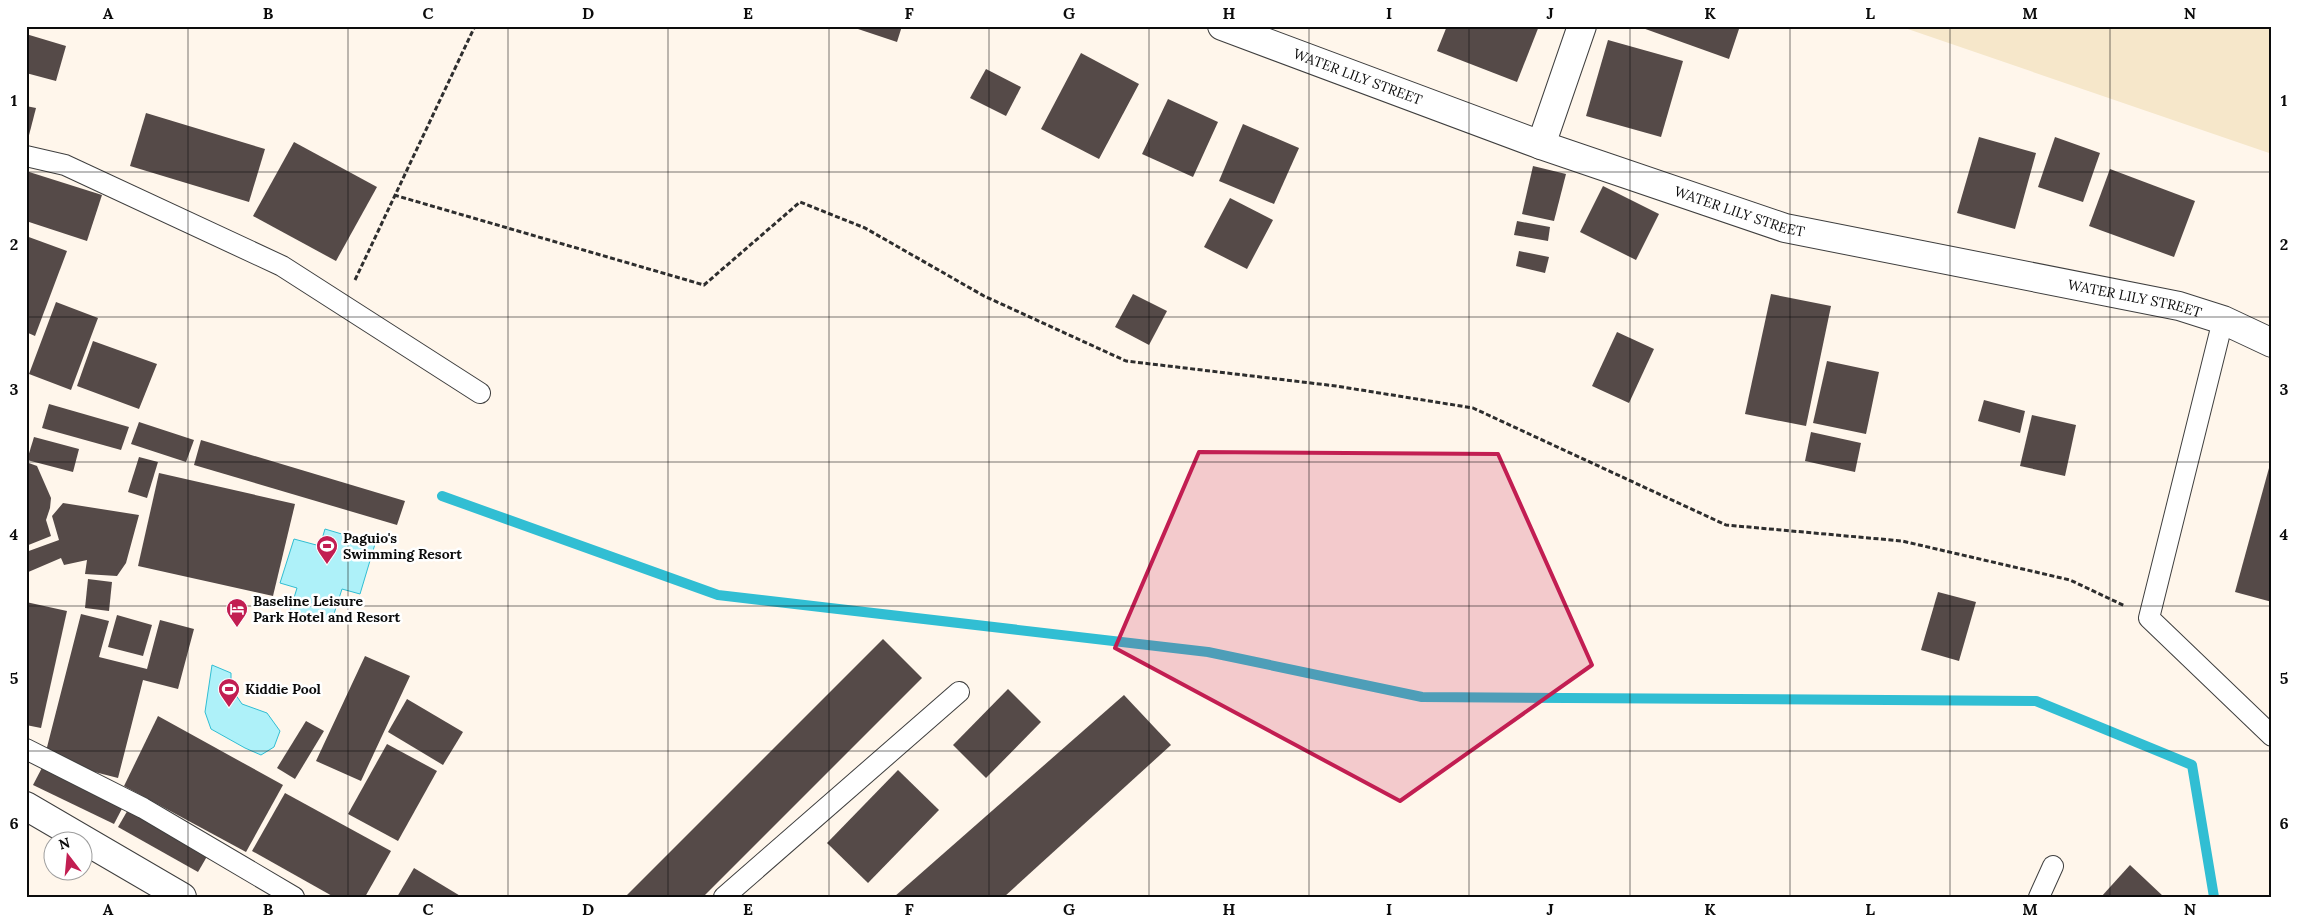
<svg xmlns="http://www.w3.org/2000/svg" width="2298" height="923" font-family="Lora,serif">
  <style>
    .farmland { fill: #f6e7ca }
    .water { fill: #aef1f9; stroke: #31bed3 }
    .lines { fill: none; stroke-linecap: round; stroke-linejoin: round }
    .stream { stroke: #31bed3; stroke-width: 10 }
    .building { fill: #554a48 }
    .service-casing { stroke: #3f3f3f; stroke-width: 22 }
    .minor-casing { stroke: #3f3f3f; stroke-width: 30 }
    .path { stroke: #2e2e2e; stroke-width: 3; stroke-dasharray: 5 2.5; stroke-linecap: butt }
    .service { stroke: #fff; stroke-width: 20 }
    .minor { stroke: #fff; stroke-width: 28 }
    .marked { fill: #c21e52; fill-opacity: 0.2; stroke: #c21e52; stroke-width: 4; stroke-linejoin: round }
    .grid { fill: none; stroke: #0c0c0c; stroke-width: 1; stroke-opacity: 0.55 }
    .labels { text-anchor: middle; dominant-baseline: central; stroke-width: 5; stroke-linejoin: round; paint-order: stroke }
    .street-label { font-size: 14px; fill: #0c0c0c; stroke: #fff }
    .poi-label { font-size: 14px; font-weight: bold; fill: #0c0c0c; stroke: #fff; text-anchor: start }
    .neatline { fill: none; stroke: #0c0c0c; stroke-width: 2 }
    .grid-label { font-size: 16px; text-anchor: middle; font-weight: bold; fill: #0c0c0c }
  </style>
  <rect width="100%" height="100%" fill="#fff6eb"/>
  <polygon class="farmland" points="1899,26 2272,26 2272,154"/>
  <g class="water">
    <polygon points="325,529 375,544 360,594 342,589 331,623 290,611 297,588 280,583 294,539 320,546"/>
    <polygon points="212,665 231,673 231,688 242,704 267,713 280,731 274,747 261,755 245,748 211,729 205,712"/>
  </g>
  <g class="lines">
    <polyline class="stream" points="442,496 718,595 1208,652 1422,697 2036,701 2192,765 2214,897"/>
  </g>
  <g class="building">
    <polygon points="849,26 902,26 897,42"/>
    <polygon points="1447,26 1539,26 1517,82 1437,51"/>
    <polygon points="1637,26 1740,26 1729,59"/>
    <polygon points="26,34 66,46 56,81 26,73"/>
    <polygon points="1608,40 1683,61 1661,137 1586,116"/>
    <polygon points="1081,53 1139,84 1099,159 1041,129"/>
    <polygon points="986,69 1021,87 1006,116 970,98"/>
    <polygon points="1168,99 1218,122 1193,177 1142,154"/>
    <polygon points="26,106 36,108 27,143 26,143"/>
    <polygon points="146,113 265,149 249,202 130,166"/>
    <polygon points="1243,124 1299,148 1274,204 1219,181"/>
    <polygon points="1979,137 2036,153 2015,229 1957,213"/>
    <polygon points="2055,137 2100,153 2083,202 2038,187"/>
    <polygon points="294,142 377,187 336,261 253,216"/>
    <polygon points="1533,166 1566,174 1554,221 1522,214"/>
    <polygon points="2110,169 2195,201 2174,257 2089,226"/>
    <polygon points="26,171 102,195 87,241 26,221"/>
    <polygon points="1603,186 1659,214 1636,260 1580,232"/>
    <polygon points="1230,198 1273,220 1247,269 1204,247"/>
    <polygon points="1517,221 1550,227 1548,241 1514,235"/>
    <polygon points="26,236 67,251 35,336 26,332"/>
    <polygon points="1519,251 1549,257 1545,273 1516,266"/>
    <polygon points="1133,294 1167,311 1149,345 1115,327"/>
    <polygon points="1771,294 1831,306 1806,426 1745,414"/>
    <polygon points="56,302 98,318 71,390 29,374"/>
    <polygon points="1617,332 1654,349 1629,403 1592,386"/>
    <polygon points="93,341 157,364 139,409 77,386"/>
    <polygon points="1827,361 1879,372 1866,434 1813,423"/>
    <polygon points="1984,400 2025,411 2020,433 1978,421"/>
    <polygon points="49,404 129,427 121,450 42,428"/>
    <polygon points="2032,415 2076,425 2065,476 2020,466"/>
    <polygon points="139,422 194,440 186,462 131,444"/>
    <polygon points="1811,432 1861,443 1855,472 1805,461"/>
    <polygon points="34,437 79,449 73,472 27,460"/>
    <polygon points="201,440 405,501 397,525 194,465"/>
    <polygon points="139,457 158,462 147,498 128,492"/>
    <polygon points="26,462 37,466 51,498 50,508 46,520 51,536 26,546"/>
    <polygon points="2269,468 2272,469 2272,602 2235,592"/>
    <polygon points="159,473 295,504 273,596 138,566"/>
    <polygon points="63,503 139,515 126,563 117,576 85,574 87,560 64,565 61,558 26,573 26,552 59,540 52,516"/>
    <polygon points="88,579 112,582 109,611 85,608"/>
    <polygon points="1938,592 1976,602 1959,661 1921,650"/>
    <polygon points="26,602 67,611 41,728 26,725"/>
    <polygon points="81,614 109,621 99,657 147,669 160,620 194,629 178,689 143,680 118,778 44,759"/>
    <polygon points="117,615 152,625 143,656 108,647"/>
    <polygon points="883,639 922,678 703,897 625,897"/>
    <polygon points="365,656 410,676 361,781 316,761"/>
    <polygon points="1008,689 1041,722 986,778 953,745"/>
    <polygon points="1124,695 1171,745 1004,897 894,897"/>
    <polygon points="407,699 463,732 443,765 388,732"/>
    <polygon points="158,716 283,785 246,852 124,786"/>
    <polygon points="306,721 324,731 295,779 277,768"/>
    <polygon points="387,744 437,771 398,841 348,814"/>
    <polygon points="45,762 126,801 114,824 33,785"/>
    <polygon points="898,770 939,810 868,883 827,843"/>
    <polygon points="285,793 391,851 365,897 334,897 252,851"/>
    <polygon points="129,808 209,853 198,872 118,827"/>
    <polygon points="2130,865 2164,897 2101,897"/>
    <polygon points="414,868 462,897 397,897"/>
  </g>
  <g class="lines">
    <g class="service-casing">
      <g id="service">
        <polyline points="26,156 65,165 282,266 480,393"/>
        <polyline points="2223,320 2149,618 2272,736"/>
        <polyline points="26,749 143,808 294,897"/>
        <polyline points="724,897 959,692"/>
        <polyline points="2039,897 2053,866"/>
      </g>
    </g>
    <g class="minor-casing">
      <g id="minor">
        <path id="s1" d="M1222,26L1541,145L1785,228L2179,306L2223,320L2272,343"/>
        <polyline points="1541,145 1582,26"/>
        <polyline points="26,806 182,897"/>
      </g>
    </g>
    <g class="path">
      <polyline points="394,195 704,285 800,202 865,228 984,296 1126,361 1336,386 1473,408 1726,525 1902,541 2070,580 2125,606"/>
      <polyline points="355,280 475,26"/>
    </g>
    <use href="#service" class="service"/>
    <use href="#minor" class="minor"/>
  </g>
  <path class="marked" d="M1199,452L1498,454L1592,665L1400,801L1115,648Z"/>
  <path class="grid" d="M188,26V897M348,26V897M508,26V897M668,26V897M829,26V897M989,26V897M1149,26V897M1309,26V897M1469,26V897M1630,26V897M1790,26V897M1950,26V897M2110,26V897M26,172H2272M26,317H2272M26,462H2272M26,606H2272M26,751H2272"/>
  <defs>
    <g id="stadium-pin" transform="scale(1.125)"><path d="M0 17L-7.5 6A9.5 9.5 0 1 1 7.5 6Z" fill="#c21e52" stroke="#fff"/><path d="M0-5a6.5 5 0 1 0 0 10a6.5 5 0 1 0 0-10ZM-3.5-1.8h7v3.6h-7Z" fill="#fff"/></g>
    <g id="hotel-pin" transform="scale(1.125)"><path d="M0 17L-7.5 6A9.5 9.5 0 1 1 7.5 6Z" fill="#c21e52" stroke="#fff"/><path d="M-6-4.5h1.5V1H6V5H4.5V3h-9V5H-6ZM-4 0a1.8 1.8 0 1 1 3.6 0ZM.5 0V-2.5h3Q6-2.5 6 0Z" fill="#fff"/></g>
  </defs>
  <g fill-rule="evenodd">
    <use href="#stadium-pin" x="327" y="546"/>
    <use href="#hotel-pin" x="237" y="609"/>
    <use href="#stadium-pin" x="229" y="689"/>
  </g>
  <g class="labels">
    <g class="street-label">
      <text stroke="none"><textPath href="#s1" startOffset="145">WATER LILY STREET</textPath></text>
      <text stroke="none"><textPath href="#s1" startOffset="550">WATER LILY STREET</textPath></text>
      <text stroke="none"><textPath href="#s1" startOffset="955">WATER LILY STREET</textPath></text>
    </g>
    <g class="poi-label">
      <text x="343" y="538">Paguio's<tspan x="343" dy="16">Swimming Resort</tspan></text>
      <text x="253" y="601">Baseline Leisure<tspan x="253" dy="16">Park Hotel and Resort</tspan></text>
      <text x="245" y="689">Kiddie Pool</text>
    </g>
  </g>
  <rect width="2298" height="923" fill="none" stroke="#ffffff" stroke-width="55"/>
  <g transform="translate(68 856) rotate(344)"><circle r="24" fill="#ffffff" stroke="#9e9e9e"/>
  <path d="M0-4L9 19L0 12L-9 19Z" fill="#c21e52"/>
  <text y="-8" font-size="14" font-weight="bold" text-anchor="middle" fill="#0c0c0c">N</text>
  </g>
  <rect x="28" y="28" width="2242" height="868" class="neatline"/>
  <g class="grid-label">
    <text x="108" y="19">A</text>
    <text x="268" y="19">B</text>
    <text x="428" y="19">C</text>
    <text x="588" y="19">D</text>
    <text x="748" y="19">E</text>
    <text x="909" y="19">F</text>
    <text x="1069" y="19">G</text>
    <text x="1229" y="19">H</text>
    <text x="1389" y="19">I</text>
    <text x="1550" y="19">J</text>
    <text x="1710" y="19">K</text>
    <text x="1870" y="19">L</text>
    <text x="2030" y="19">M</text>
    <text x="2190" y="19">N</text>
    <text x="14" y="106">1</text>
    <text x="2284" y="106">1</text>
    <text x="14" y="250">2</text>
    <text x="2284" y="250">2</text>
    <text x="14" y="395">3</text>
    <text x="2284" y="395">3</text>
    <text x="14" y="540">4</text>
    <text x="2284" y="540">4</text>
    <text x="14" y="684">5</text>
    <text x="2284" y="684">5</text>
    <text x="14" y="829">6</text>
    <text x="2284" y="829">6</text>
    <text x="108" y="915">A</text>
    <text x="268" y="915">B</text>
    <text x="428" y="915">C</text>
    <text x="588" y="915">D</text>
    <text x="748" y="915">E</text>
    <text x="909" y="915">F</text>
    <text x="1069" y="915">G</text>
    <text x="1229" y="915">H</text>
    <text x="1389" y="915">I</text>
    <text x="1550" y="915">J</text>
    <text x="1710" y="915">K</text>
    <text x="1870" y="915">L</text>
    <text x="2030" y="915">M</text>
    <text x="2190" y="915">N</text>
  </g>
</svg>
